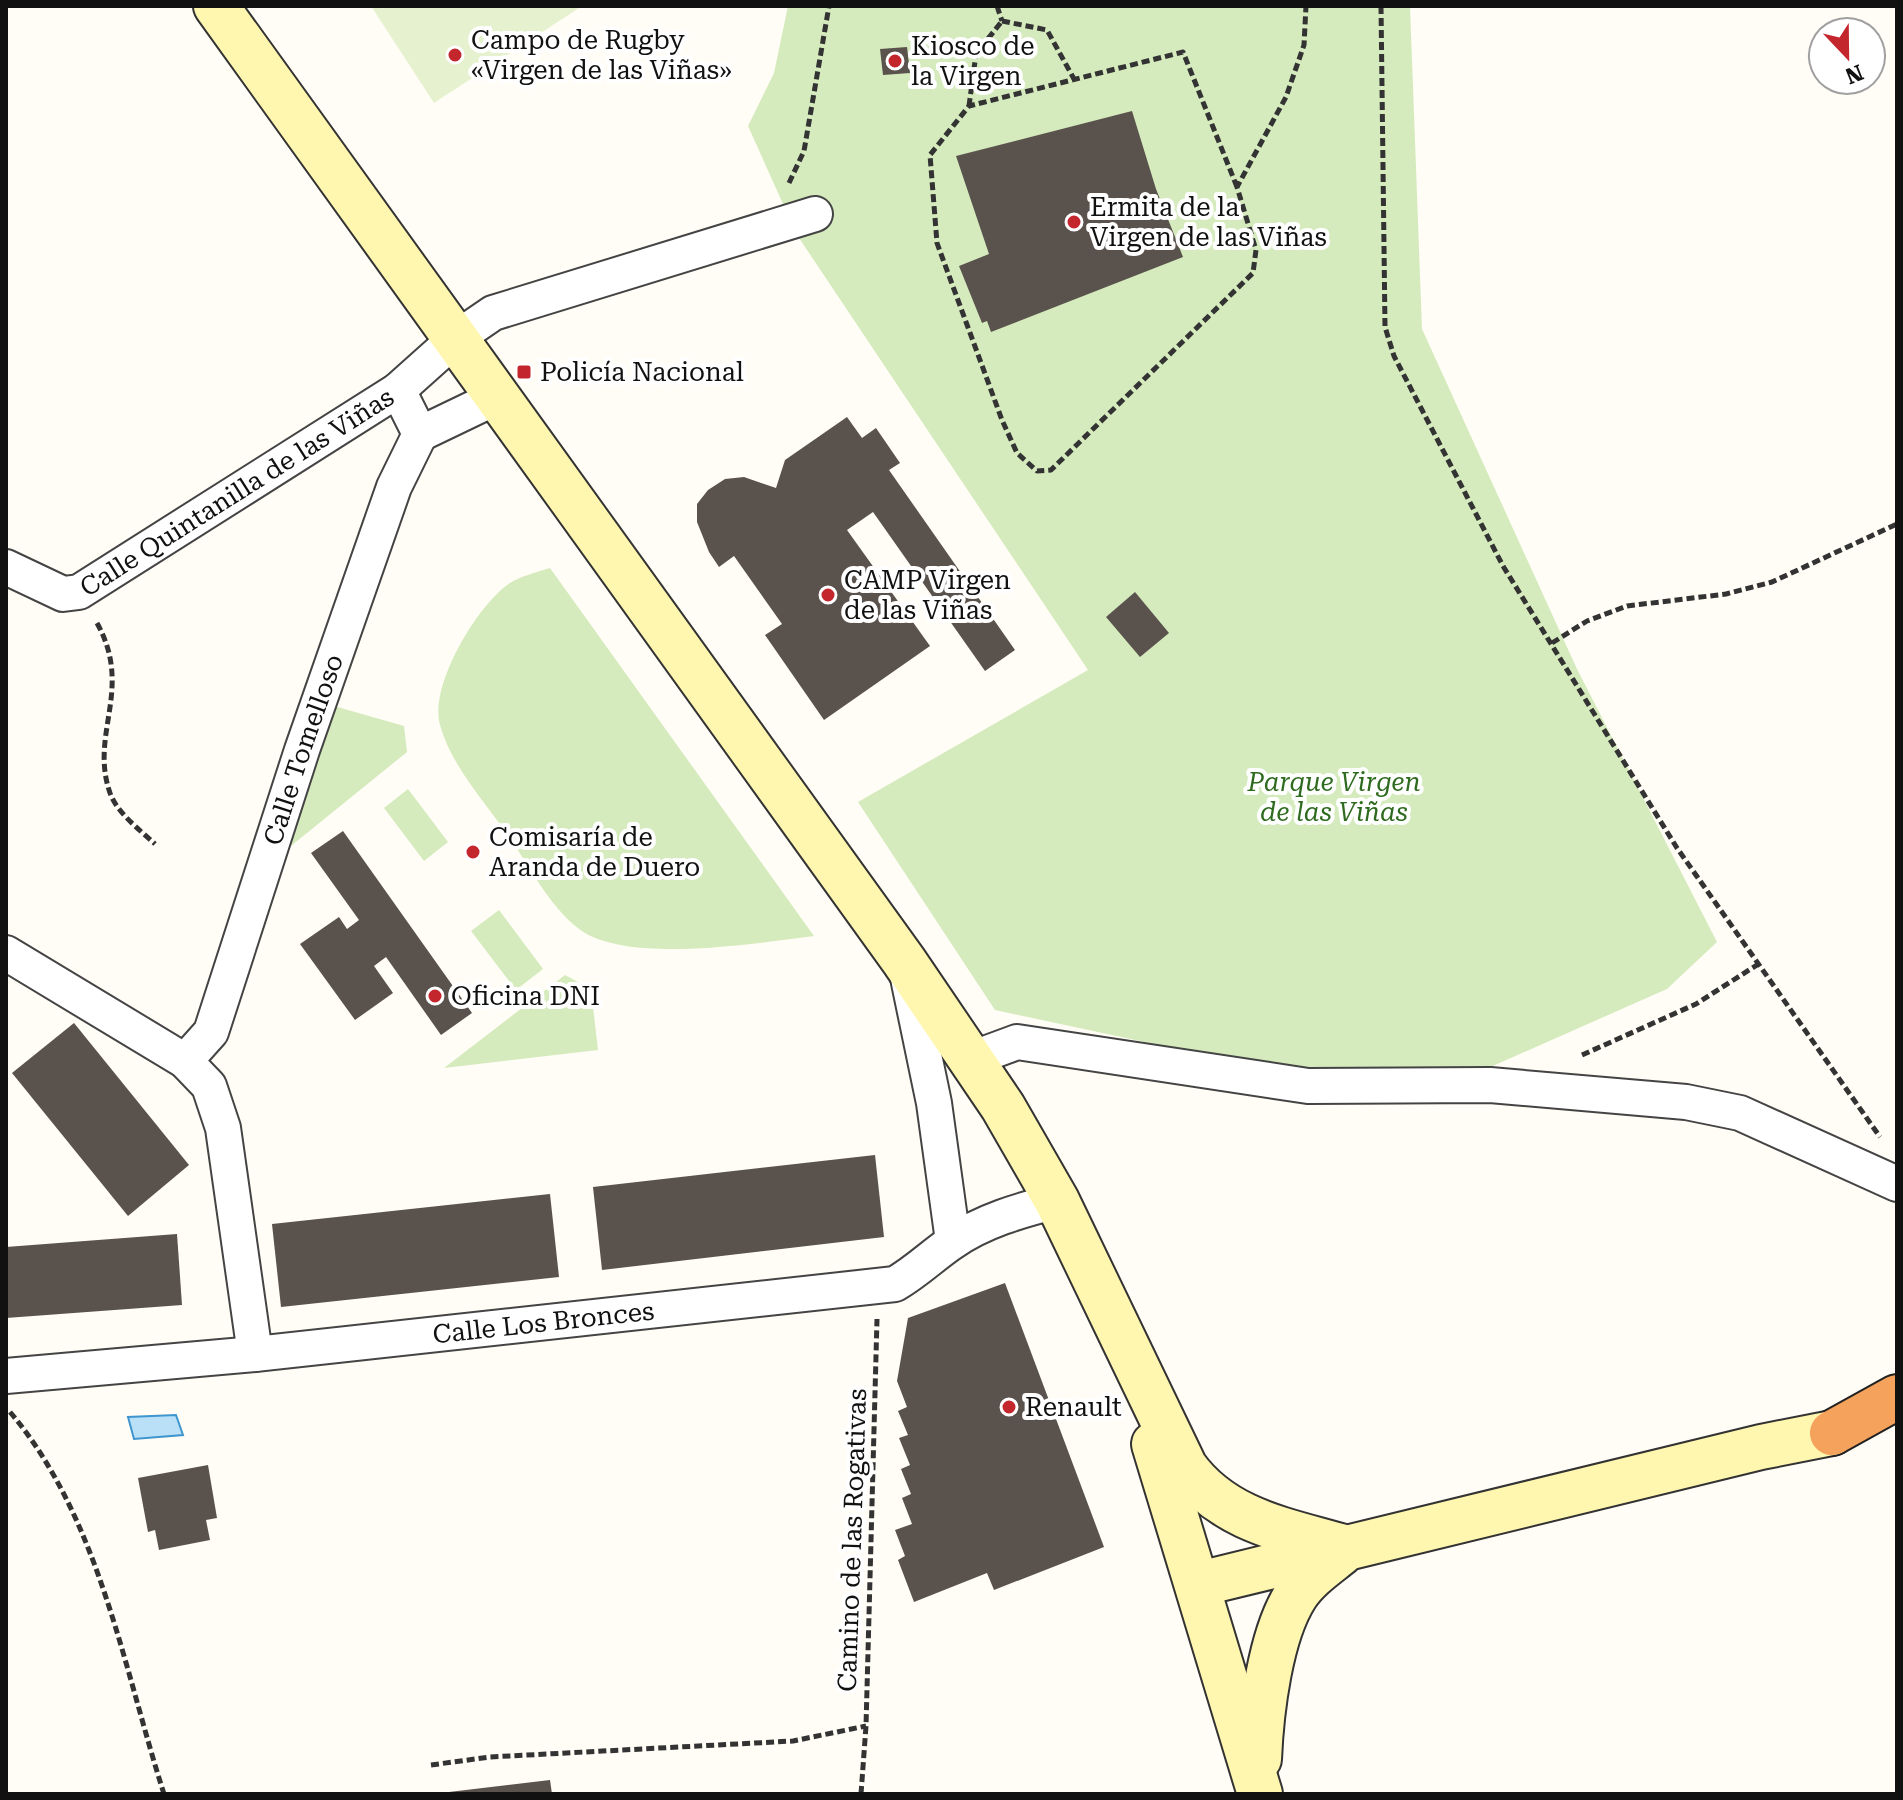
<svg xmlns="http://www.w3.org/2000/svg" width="1903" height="1800" font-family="'Roboto Serif',serif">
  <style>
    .green { fill: #d5ebbd }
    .pitch { fill: #e6f2cf }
    .water { fill: #b9e0f7; stroke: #3f96cf; stroke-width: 2 }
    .building { fill: #5a524d }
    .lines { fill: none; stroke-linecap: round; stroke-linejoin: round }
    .street-casing { stroke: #444; stroke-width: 38 }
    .secondary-casing { stroke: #333; stroke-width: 48 }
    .highway-casing { stroke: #222; stroke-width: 48 }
    .path { stroke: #333; stroke-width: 5; stroke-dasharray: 8 4; stroke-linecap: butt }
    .street { stroke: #fff; stroke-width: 34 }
    .secondary { stroke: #fff6b0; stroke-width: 44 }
    .highway { stroke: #f5a25d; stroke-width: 44 }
    .poi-dot { fill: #c4262e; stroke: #fff; stroke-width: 3 }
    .labels { text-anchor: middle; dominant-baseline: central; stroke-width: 8; stroke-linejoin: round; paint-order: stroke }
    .poi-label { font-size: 26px; fill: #111; stroke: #fff; text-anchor: start }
    .street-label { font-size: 26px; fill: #111; stroke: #fff }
    .park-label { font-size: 26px; font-style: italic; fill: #2f6b1f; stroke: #fff }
  </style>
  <rect width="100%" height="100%" fill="#fffdf5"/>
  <g class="green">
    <polygon points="788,6 1410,6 1422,329 1577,669 1717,942 1667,989 1470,1076 1289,1073 995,1010 858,802 1088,670 797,235 748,126 774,73"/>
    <path d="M550,568L814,936C757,943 637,963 585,933C553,913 531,869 510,838C486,803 451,766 440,725C429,685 478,604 510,583C521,576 537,572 550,568Z"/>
    <polygon points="327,704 404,726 407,752 281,854"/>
    <polygon points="408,789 448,842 424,861 384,808"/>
    <polygon points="499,910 543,969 516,990 471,931"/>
    <polygon points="565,975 591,989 598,1050 444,1068"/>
  </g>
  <polygon class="pitch" points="371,6 582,6 434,103"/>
  <polygon class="water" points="176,1415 183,1435 134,1439 128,1417"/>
  <g class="building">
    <polygon points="907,47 910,73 883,75 880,49"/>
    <polygon points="1132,111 1156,189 1183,257 991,332 987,321 982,323 959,266 989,254 956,156"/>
    <polygon points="847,417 862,438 876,428 900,463 889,470 1015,650 985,671 873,512 847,530 930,646 824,720 765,635 782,624 734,556 719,567 709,552 697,522 697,504 708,490 725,479 744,477 776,488 785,460"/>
    <polygon points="1135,592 1169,633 1140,657 1106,617"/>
    <polygon points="343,831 472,1013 441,1035 386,957 374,966 393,993 355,1020 300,944 339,917 347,929 359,920 311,853"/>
    <polygon points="74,1023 189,1165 128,1216 12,1073"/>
    <polygon points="875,1155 884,1237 602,1270 593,1187"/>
    <polygon points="550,1194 559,1277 281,1307 272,1224"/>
    <polygon points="177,1234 182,1305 6,1318 6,1247"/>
    <polygon points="1005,1283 1104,1547 994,1590 987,1573 914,1602 898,1560 905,1556 895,1530 912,1524 902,1498 911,1494 901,1469 910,1465 899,1438 908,1435 898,1411 907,1407 897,1381 908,1318"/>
    <polygon points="208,1465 217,1518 206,1520 210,1540 159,1550 155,1530 148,1532 138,1478"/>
    <polygon points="550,1780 552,1794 449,1794 449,1792"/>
  </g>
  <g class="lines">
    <g class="street-casing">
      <g id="street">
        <polyline points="420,434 497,397"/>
        <path id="s1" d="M6,567L63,594L79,592L398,390L455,339L493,313L815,214"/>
        <polyline points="6,953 185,1061 209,1086 223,1128 255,1354"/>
        <polyline points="907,973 934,1103 953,1241"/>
        <polyline points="971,1059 1017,1042 1308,1086 1490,1085 1686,1102 1740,1113 1897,1184"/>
        <path id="s2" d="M185,1061L211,1032L302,750L394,487L420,434L398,390"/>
        <path id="s3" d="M6,1376L255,1354L895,1284C916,1272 932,1256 951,1243C982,1221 1021,1210 1057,1201"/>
      </g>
    </g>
    <g class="secondary-casing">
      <g id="secondary">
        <path d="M216,6L904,961L1003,1107L1057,1201L1185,1467C1224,1521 1286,1530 1347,1548"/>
        <polyline points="1154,1444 1260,1794"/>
        <polyline points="1199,1584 1761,1447 1832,1433"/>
        <path d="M1259,1759C1261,1712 1270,1635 1296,1595C1307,1578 1325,1566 1341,1553"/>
      </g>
    </g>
    <g class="highway-casing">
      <polyline id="highway" points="1832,1433 1897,1397"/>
    </g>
    <g class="path">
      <polyline points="997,6 1002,21"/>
      <polyline points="1381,6 1385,327 1394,356 1503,566 1677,848 1880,1137"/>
      <polyline points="1002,21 1047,30 1074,79"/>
      <polyline points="969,106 976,54 1002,21"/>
      <polyline points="789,183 804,151 829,6"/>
      <polyline points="1237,187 1183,52 969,106 930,155 937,243 1002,420 1017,453 1037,471 1051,470 1253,273 1256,250 1237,187 1286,97 1304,45 1306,6"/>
      <path d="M97,623C134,690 89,733 110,793C117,813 140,830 155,844"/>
      <polyline points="1552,643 1587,621 1627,606 1726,594 1772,582 1897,524"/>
      <polyline points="1582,1055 1696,1004 1760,963"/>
      <path d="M10,1412C99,1517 123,1666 164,1794"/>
      <polyline points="431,1765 490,1757 793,1741 866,1726"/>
      <polyline points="861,1794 866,1726 877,1319"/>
    </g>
    <use href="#street" class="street"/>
    <use href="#secondary" class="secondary"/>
    <use href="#highway" class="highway"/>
  </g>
  <g class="poi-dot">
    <circle cx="455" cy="55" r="8"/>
    <circle cx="895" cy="61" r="8"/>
    <circle cx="1074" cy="222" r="8"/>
    <rect x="516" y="364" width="16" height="16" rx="4"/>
    <circle cx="828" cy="595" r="8"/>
    <circle cx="473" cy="852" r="8"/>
    <circle cx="435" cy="996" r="8"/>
    <circle cx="1009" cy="1407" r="8"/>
  </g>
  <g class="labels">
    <g class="poi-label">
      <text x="471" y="40">Campo de Rugby<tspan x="471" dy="30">«Virgen de las Viñas»</tspan></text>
      <text x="911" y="46">Kiosco de<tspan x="911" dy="30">la Virgen</tspan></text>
      <text x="1090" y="207">Ermita de la<tspan x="1090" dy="30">Virgen de las Viñas</tspan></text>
      <text x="540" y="372">Policía Nacional</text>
      <text x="844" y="580">CAMP Virgen<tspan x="844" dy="30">de las Viñas</tspan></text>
      <text x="489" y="837">Comisaría de<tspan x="489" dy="30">Aranda de Duero</tspan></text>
      <text x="451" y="996">Oficina DNI</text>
      <text x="1025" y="1407">Renault</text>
    </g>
    <g class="street-label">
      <text stroke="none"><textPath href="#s1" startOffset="266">Calle Quintanilla de las Viñas</textPath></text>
      <text stroke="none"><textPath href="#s2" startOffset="336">Calle Tomelloso</textPath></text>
      <text stroke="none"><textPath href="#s3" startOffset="540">Calle Los Bronces</textPath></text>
      <text transform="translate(852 1540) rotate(-88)">Camino de las Rogativas</text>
    </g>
    <g class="park-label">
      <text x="1334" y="782">Parque Virgen<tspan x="1334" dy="30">de las Viñas</tspan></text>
    </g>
  </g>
  <rect width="1903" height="1800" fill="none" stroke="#111111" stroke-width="16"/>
  <g transform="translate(1847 56) rotate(158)"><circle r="38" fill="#ffffff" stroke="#a0a0a0" stroke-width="2"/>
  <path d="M0-6L14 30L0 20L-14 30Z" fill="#c4262e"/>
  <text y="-12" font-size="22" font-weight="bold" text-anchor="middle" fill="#111111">N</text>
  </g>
</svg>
